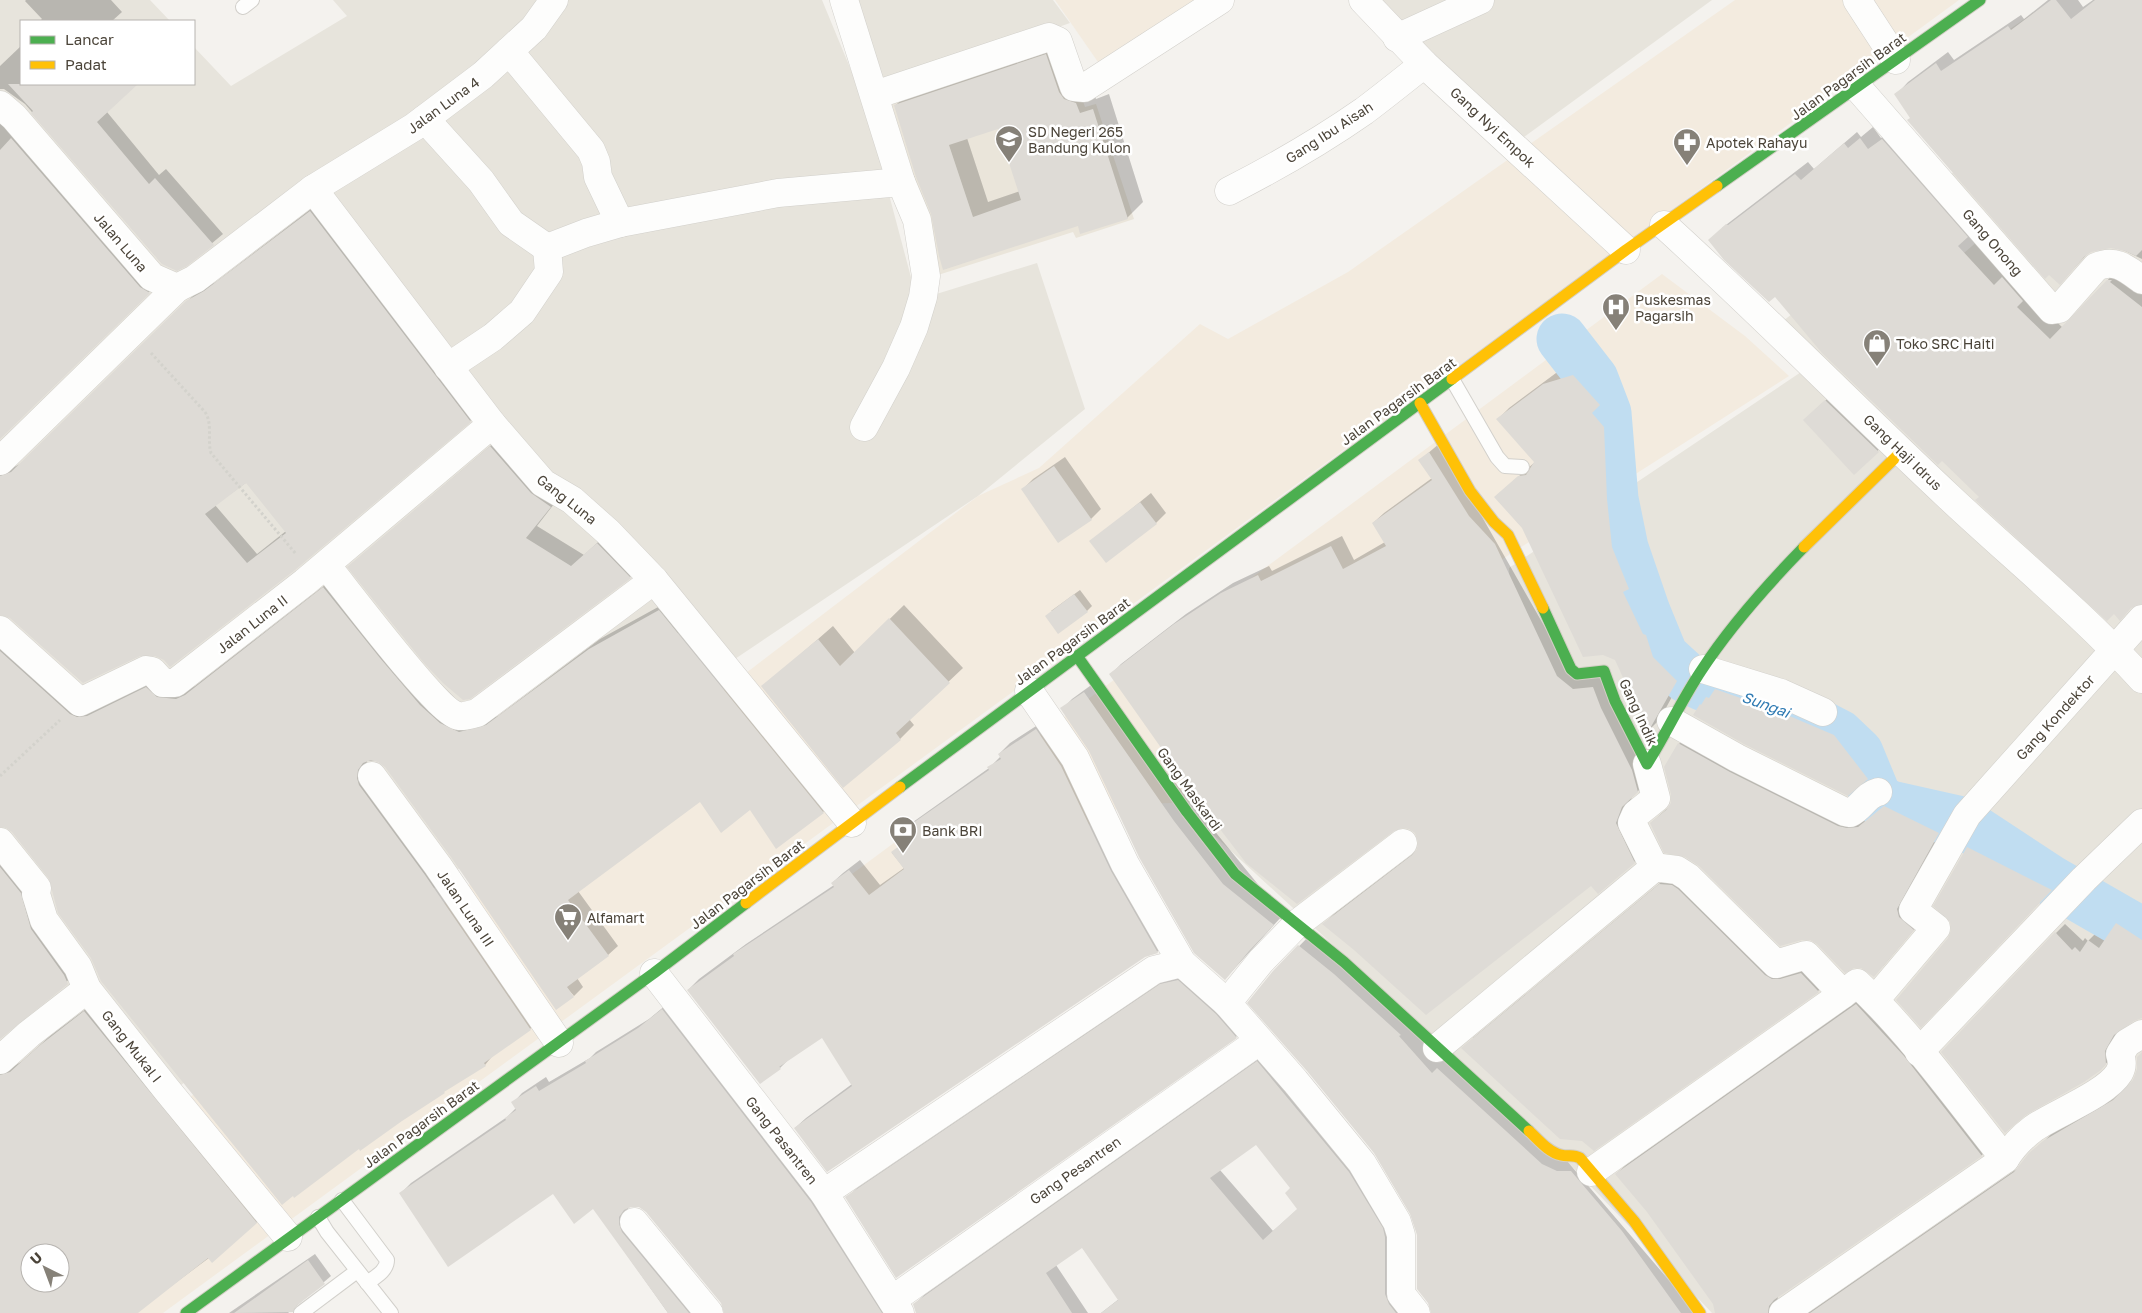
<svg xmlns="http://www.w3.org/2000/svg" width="2142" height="1313" font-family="'Golos Text',sans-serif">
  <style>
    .residential { fill: #e7e4dc }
    .commercial { fill: #f3ebdf; fill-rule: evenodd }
    .education { fill: #eae5da }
    .shadow { fill: #0003; fill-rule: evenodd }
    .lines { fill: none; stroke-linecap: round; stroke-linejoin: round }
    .river { stroke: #c0ddf1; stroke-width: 51 }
    .building { fill: #dedbd6; fill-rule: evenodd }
    .lane-casing { stroke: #d2d0cb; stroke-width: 16 }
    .street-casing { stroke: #d2d0cb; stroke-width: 29 }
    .fast-casing { stroke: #d3cfc5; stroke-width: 13 }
    .slow-casing { stroke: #d3cfc5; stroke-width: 13 }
    .path { stroke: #d3d2cc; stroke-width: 3; stroke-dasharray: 2.5 2.5; stroke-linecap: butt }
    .lane { stroke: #fdfdfc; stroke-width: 14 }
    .street { stroke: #fdfdfc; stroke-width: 28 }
    .fast { stroke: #4caf50; stroke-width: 11 }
    .slow { stroke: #ffc107; stroke-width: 11 }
    .labels { text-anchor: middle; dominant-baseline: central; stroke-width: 5; stroke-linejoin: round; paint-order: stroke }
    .street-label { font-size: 14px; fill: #4b4439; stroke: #fff }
    .poi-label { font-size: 14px; fill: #4b4439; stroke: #fff; text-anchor: start }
    .water-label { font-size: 15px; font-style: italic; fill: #2e7ab2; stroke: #fff }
  </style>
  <rect width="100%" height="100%" fill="#f4f2ee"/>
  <g class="residential">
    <polygon points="0,0 150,0 170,21 21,21 21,84 194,84 194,47 231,86 347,16 333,0 822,0 865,104 917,300 1037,263 1085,409 978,496 723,667 686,626 493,784 515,825 0,1226"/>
    <polygon points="850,0 1053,0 1070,23 876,90"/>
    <polygon points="1361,0 1712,0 1509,148"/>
    <polygon points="2045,5 2142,118 2142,1313 1712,1313 1560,1154 1192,815 1512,660 1509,568 1810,366 1778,325 1858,262 1914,296 1979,240 1944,179 1987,148 1943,75"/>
  </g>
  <g class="commercial">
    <polygon points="1055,0 1200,0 1098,62"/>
    <path d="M1735,0H1959L163,1313H0V1242L978,496L1039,468L1200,324L1228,339L1348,272ZM30,1253H60V1283H30Z"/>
    <polygon points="1662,274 1745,336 1789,376 1501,560 1216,801 1124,805 964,895 775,931"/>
  </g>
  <polygon class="education" points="1063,45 1085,107 1096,104 1134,219 1076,238 1073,232 938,275 883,99"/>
  <g class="shadow">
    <polygon points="26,0 111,0 122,12 112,21 40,21 42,19 25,1"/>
    <polygon points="2048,0 2078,0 2083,7 2093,0 2142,0 2142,259 2117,247 2101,248 2090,251 2060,283 1911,118 1896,95 1908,82 1948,52 1954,60 2021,15 2024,19"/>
    <path d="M1062,40L1092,88L1096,99L1109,94L1143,202L1127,218L1079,224L944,269L933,214L895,106L911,90ZM999,127L1020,191L988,202L967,138Z"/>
    <polygon points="21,46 21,84 136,84 107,112 159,175 166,169 223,234 186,265 162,263 25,104 4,89 0,89 0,66"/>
    <polygon points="0,107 158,283 0,437"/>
    <polygon points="1873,127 1881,138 1895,128 2028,294 2063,328 2119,268 2142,277 2142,603 2114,613 1980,497 1722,228 1808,162 1814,169 1857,132 1861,137"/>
    <path d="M320,202L480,411L470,421L164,659L155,655L0,614V463L7,467H14L22,463L198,291L216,282ZM247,482L286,531L257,554L215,505Z"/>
    <polygon points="1585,364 1611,393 1603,401 1615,416 1618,487 1623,535 1640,577 1635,581 1655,623 1657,624 1664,646 1687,669 1660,719 1649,730 1616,659 1523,528 1495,497 1535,462 1498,419 1509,408 1556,373"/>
    <polygon points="1836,391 1888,441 1854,473 1815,410"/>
    <polygon points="503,435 561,495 537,526 584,555 609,532 641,566 630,577 349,567"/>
    <polygon points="1440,443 1567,666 1604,677 1648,781 1632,797 1626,812 1644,852 1634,862 1591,884 1355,949 1324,924 1334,914 1418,850 1420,841 1416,832 1111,674 1121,664 1186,614 1233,583 1269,566 1272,571 1342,536 1354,560 1385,542 1373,523 1384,513 1432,478 1420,460"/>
    <polygon points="1065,457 1101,509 1091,519 1023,489 1033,479"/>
    <polygon points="1151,493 1166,513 1156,523 1091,542"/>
    <polygon points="334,578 479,722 498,716 600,639 669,601 833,802 823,812 750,808 700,801 578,891 618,946 608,955 577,978 583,987 574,996 452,856 386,766 378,760 367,761 366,768 540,1019 530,1029 494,1054 485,1065 92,957 50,878 13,831 6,826 0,825 0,632 79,704 156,678 186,689 195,686"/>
    <polygon points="1080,590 1092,606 1087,611 1051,611"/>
    <polygon points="904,605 963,668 909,719 914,725 900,739 843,786 763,687 833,626 855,653"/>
    <polygon points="1094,683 1283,915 1225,979 1090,751 1062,709 1072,699"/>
    <polygon points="1718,687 1791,702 1845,725 1878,768 1847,794 1695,715 1701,704"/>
    <polygon points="1047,719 1168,941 1157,952 1145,956 795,1128 806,1118 852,1084 822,1036 790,1058 780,1068 688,990 699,979 746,944 834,885 832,883 843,873 860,860 880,885 904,868 892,853 907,839 902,832 913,822 989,768 1001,756 999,754 1010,743"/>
    <polygon points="1688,734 1852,818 1868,818 1894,798 1947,823 1922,920 1883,966 1862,967 1700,865 1651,823 1672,804 1679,744"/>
    <polygon points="1975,840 2058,883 1921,1026 1953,931 1952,921 1935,906 1968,847"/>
    <polygon points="0,845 77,973 0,1037"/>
    <polygon points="1671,874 1776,965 1812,963 1829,980 1818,991 1594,1149 1473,1038"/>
    <polygon points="2127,914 2142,924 2142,1017 2133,1019 2120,1028 2114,1041 2111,1058 2101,1069 2056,933 2065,924 2083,941 2085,938 2088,941 2098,931 2107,938"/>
    <polygon points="1309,936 1567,1161 1697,1313 1432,1313 1418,1235 1412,1214 1274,972"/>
    <polygon points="1188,971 1245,1027 1236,1037 847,1198 857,1188 1172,975"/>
    <polygon points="1866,995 1991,1145 1982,1155 1778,1296 1777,1303 1781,1313 1717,1313 1714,1303 1648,1211 1616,1174 1626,1165"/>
    <polygon points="672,1000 898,1313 725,1313 722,1302 647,1211 639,1206 628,1207 628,1215 706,1313 668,1313 593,1207 554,1192 401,1193 411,1183 507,1117 516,1108 513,1103 522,1093 546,1077 549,1082 590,1058 596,1052 649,1019"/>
    <path d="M95,1002L266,1213L256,1223L135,1313H0V1062L14,1066L21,1062L50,1036ZM30,1253H60V1283H30Z"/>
    <path d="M1267,1053L1392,1218L1413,1313H1101L1119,1299L1082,1247L1056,1265L1088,1313H917L914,1305L924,1295ZM1256,1143L1292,1188L1298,1209L1273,1231L1220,1170Z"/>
    <polygon points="2142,1053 2142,1313 1808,1313 2021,1166 2054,1131 2112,1099 2130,1086 2138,1072"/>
    <polygon points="315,1254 331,1276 288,1313 229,1313"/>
  </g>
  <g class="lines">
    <polyline class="river" points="1562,339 1593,379 1606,413 1613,499 1623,548 1645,612 1663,656 1687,678 1704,686 1715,687 1810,720 1839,735 1858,753 1877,799 1890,806 1957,821 1977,832 2050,880 2142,933"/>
  </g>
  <g class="building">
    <polygon points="2051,0 2056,0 2071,19 2095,0 2142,0 2142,250 2136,256 2125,251 2111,248 2091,252 2084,257 2060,285 2049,275 2045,279 1907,120 1910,118 1894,94 1936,63 1941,71 2008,26 2011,30"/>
    <path d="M1046,54L1059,92L1064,99L1076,103L1080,113L1093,109L1128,219L1080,234L1078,226L943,270L939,256L931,214L916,177L894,105ZM998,129L1021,200L973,217L949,145Z"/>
    <polygon points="8,84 138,84 97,122 149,184 155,178 214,245 187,266 177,271 162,264 31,113 33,111"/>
    <polygon points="11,138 140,287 150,293 0,439 0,150"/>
    <polygon points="1860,138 1868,149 1882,139 1968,237 1958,246 1994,285 2002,277 2023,301 2017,307 2050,339 2107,280 2112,280 2110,282 2142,307 2142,604 2131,608 2120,621 2114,614 2107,621 1975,500 1979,497 1942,461 1938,465 1822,353 1775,297 1769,302 1724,260 1708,240 1726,224 1728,225 1795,174 1801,180 1844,143 1848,148"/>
    <path d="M310,211L471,422L295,570L170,667L164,660L155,656H140L83,683L10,618L0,615V476L11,472L186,301L204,291ZM246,483L286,533L247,563L205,514Z"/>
    <polygon points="1573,375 1600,405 1592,413 1604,427 1607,499 1612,547 1629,589 1623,592 1643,634 1646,635 1653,657 1677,681 1648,732 1615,660 1603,655 1583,657 1522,528 1494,497 1518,476 1526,475 1534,462 1496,419 1543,384"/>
    <polygon points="1825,400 1879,452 1854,475 1803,420"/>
    <polygon points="490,446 531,493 551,507 526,538 571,566 597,543 631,578 470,699 463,700 443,683 424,663 347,567"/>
    <polygon points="1429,452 1469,516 1495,544 1557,676 1573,689 1593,687 1601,708 1632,770 1638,792 1622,807 1616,823 1635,863 1598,894 1591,886 1426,1015 1354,950 1322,924 1412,855 1417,849 1418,842 1415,833 1409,829 1402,828 1394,831 1297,904 1246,863 1200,803 1109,674 1174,624 1221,593 1258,575 1261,581 1331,546 1343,569 1386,546 1372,523 1432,480 1418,460"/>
    <polygon points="1054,466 1092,520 1058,543 1021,489"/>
    <polygon points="1140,502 1157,524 1106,563 1089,541"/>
    <polygon points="323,587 380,658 420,705 440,723 459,732 486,725 589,649 659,610 824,813 776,849 750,810 721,833 700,802 568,900 609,956 567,987 574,997 556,1010 451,857 385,767 378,762 371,760 363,763 358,770 357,778 359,785 425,875 531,1030 484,1063 486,1066 444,1092 445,1093 402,1121 360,1151 359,1149 294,1198 293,1196 282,1205 101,981 91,958 58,913 49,879 12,832 6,828 0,827 0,651 70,714 77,717 87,716 146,687 157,697 176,699 185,695"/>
    <polygon points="1074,594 1088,612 1058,634 1045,616"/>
    <polygon points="889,618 950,683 896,733 901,740 843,788 761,686 818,639 840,666"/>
    <polygon points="1715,689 1780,712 1834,735 1868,779 1848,796 1744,744 1693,715 1700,704 1701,705 1706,697 1709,698"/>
    <polygon points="1084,692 1174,821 1223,884 1274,925 1249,951 1225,980 1194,953 1139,857 1089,751 1060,708"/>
    <polygon points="1036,729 1061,766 1111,871 1158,953 1145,957 827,1172 794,1128 852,1086 822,1038 779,1067 781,1069 760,1084 687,990 734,956 733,954 834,887 831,883 849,870 869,895 904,869 891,852 906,841 900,832 989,770 987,767 1001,759 998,754"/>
    <polygon points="1678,743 1730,772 1838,826 1847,828 1858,827 1884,806 1939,833 1897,909 1899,917 1914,930 1874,977 1861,968 1854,968 1845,973 1817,944 1810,940 1802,940 1780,946 1699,866 1685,857 1664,853 1650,823 1666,810 1671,803 1671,794 1664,767"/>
    <polygon points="1967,847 2052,890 1921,1028 1896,1000 1948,938 1951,930 1950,922 1933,906"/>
    <polygon points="0,867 21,893 31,929 64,975 68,984 0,1039"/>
    <polygon points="1659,884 1672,885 1678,889 1765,975 1772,979 1780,979 1801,973 1819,992 1594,1151 1582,1141 1560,1139 1461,1048"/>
    <polygon points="2116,923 2142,940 2142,1018 2134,1021 2114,1035 2105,1051 2106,1064 2101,1070 2084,1082 2026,1115 2005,1133 1941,1052 2055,932 2072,950 2075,947 2080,952 2088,940 2099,948"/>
    <polygon points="1298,945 1334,974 1401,1035 1399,1036 1432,1073 1437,1068 1542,1164 1557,1171 1571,1171 1622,1231 1681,1313 1431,1313 1428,1303 1417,1289 1417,1235 1410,1214 1374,1153 1307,1071 1247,1003 1273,971"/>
    <polygon points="1178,980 1216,1014 1237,1038 896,1278 845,1197 1160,984"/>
    <polygon points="1856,1004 1904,1056 1982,1156 1774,1300 1769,1306 1768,1313 1715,1313 1713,1304 1647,1212 1615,1174"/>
    <polygon points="662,1009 811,1202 882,1313 724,1313 721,1303 646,1212 639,1207 631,1207 624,1210 619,1217 619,1224 622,1232 689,1313 668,1313 593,1209 574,1224 553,1194 448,1267 399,1193 506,1120 505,1118 516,1110 511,1102 536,1086 539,1091 586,1063 585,1061 638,1028"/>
    <path d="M84,1011L257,1223L212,1263L208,1258L138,1313H0V1075L10,1072L39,1046ZM30,1253H60V1283H30Z"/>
    <polygon points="2142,1052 2142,1313 1810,1313 2014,1172 2029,1153 2043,1141 2113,1100 2133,1080 2137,1069 2137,1057"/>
    <path d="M1257,1061L1349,1172L1383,1228L1385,1237V1294L1389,1304L1396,1313H1101L1118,1300L1082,1248L1046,1273L1072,1313H916L913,1304ZM1256,1145L1290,1188L1285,1193L1297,1209L1263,1240L1210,1178Z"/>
    <polygon points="308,1260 325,1284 296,1306 293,1312 234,1313"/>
  </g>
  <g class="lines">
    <g class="lane-casing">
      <g id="lane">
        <polyline points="243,7 252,0"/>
        <polyline points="1452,379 1497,457 1505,466 1522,467"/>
        <path d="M342,1200L387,1260C387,1271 375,1277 367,1283"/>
        <polyline points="318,1217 327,1232 391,1313"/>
        <polyline points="301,1313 357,1271"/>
      </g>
    </g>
    <g class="street-casing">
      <g id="street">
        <polyline points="844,0 901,182 917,220 926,276 923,297 914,327 896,368 864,427"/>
        <polyline points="1363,0 1424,64 1626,250"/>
        <polyline points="1857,0 1896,60"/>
        <polyline points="1397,38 1480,0"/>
        <polyline points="509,51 591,150 596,162 598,177 620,223 778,193 901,182"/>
        <path d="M1858,88L2052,310L2059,309L2096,267C2115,258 2127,269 2142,280"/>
        <polyline points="875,95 1049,37 1058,41 1074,87 1084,88 1220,0"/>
        <polyline points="0,105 14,117 152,277 177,288 195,279 313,189 414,127 483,75 534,28 554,0"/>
        <polyline points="425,119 481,181 511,223 547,248 586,233 620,223"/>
        <polyline points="313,189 492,424 543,483 572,500 608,532 654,580 852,823"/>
        <path d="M1229,191C1276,167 1321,141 1364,111C1384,96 1404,80 1424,64"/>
        <path d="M1664,225C1761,313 1853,407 1949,497C2013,557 2083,614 2142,679"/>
        <polyline points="448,367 493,337 522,312 549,272 547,248"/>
        <polyline points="0,461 177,288"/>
        <path d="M326,565C345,588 438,713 459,716C464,717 472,714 477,713L654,580"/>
        <polyline points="0,630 80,702 146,670 152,671 163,683 175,683 305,582 492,424"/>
        <polyline points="1703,669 1781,693 1823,712"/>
        <polyline points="1029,691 1075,758 1125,864 1182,963 1227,1003 1295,1081 1362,1163 1397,1222 1401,1235 1401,1294 1416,1313"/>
        <path d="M1671,721L1737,758L1845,812L1850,813C1861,808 1866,795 1878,792"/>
        <polyline points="372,776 438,866 559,1043"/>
        <polyline points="0,842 37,888 36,894 44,920 78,967 87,989 167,1090 288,1237"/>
        <path d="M1653,867L1677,870L1688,877L1776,964L1806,955L1843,994L1857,983C1912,1035 1958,1100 2005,1159"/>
        <polyline points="654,973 824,1193 900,1313"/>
        <polyline points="1875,1000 1936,928 1913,910 1967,815 2142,619"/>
        <polyline points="1227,1003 1261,961 1298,923 1403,843"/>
        <polyline points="1437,1048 1650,871 1653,867 1652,863 1632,823 1636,814 1656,798 1647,764"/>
        <polyline points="1919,1052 2084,879 2142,823"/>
        <polyline points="0,1060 29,1034 87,989"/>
        <polyline points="1591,1172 1843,994"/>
        <polyline points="824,1193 1154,970 1182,963"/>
        <polyline points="634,1222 709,1313"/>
        <polyline points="892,1300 1259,1041"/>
        <path d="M1783,1313L2005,1159C2013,1146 2022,1137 2034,1128C2056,1113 2106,1094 2119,1073C2123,1066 2122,1061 2120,1054L2127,1043L2142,1034"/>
      </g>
    </g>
    <g class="fast-casing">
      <g id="fast">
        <polyline points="1717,186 1980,0"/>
        <path d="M1543,608L1571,669L1577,674L1604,671L1615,701L1647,764C1666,734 1681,701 1701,671C1730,626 1767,585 1804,547"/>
        <polyline points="1077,656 1187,812 1235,874 1344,962 1529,1131"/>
        <polyline points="900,787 1452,379"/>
        <polyline points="186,1313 654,973 746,903"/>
      </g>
    </g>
    <g class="slow-casing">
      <g id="slow">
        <polyline points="1452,379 1626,250 1717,186"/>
        <polyline points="1420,403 1470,491 1494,522 1508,535 1543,608"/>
        <polyline points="1804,547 1901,452"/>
        <polyline points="746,903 900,787"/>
        <path d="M1529,1131C1538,1139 1548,1152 1561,1155C1568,1157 1573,1154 1580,1158L1634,1221L1700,1313"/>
      </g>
    </g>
    <g class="path">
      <path d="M151,353L205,412C213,424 207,440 211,453L296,554"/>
      <polyline points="0,776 60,720"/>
    </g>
    <use href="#lane" class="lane"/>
    <use href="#street" class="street"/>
    <use href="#fast" class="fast"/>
    <use href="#slow" class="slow"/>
  </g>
  <defs>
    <g id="school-pin" transform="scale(1.4375)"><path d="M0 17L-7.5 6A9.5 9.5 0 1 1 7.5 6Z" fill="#868178" stroke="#fff"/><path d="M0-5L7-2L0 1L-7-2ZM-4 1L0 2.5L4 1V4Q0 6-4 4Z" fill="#fff"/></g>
    <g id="pharmacy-pin" transform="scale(1.4375)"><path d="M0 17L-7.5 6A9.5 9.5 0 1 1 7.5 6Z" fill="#868178" stroke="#fff"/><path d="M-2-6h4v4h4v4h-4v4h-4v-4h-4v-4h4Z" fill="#fff"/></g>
    <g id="hospital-pin" transform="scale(1.4375)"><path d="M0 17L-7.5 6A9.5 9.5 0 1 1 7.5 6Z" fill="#868178" stroke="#fff"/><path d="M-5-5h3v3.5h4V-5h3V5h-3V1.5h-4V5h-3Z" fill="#fff"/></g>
    <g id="shop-pin" transform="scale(1.4375)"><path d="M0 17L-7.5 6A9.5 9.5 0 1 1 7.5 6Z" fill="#868178" stroke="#fff"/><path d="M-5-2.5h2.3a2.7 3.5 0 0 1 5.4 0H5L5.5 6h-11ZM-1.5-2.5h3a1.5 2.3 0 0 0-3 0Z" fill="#fff"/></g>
    <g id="bank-pin" transform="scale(1.4375)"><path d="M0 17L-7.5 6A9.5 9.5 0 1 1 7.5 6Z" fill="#868178" stroke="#fff"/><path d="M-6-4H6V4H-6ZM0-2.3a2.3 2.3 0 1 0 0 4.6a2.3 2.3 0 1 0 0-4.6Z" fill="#fff"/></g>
    <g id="supermarket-pin" transform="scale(1.4375)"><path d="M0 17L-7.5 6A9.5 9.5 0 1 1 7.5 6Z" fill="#868178" stroke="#fff"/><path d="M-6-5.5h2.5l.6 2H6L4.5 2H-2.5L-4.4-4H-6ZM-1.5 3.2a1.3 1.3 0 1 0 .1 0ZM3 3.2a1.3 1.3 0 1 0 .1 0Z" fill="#fff"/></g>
  </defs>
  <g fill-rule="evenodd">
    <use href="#school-pin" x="1009" y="139"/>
    <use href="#pharmacy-pin" x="1687" y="142"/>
    <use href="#hospital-pin" x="1616" y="307"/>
    <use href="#shop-pin" x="1877" y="343"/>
    <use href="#bank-pin" x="903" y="830"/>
    <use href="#supermarket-pin" x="568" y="917"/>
  </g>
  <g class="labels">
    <g class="street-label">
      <text transform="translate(1848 76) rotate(-36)">Jalan Pagarsih Barat</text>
      <text transform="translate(443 105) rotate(-36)">Jalan Luna 4</text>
      <text transform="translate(1493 127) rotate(43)">Gang Nyi Empok</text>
      <text transform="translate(1329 132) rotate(-33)">Gang Ibu Aisah</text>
      <text transform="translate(121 242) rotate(49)">Jalan Luna</text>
      <text transform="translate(1993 242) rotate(49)">Gang Onong</text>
      <text transform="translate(1398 401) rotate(-36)">Jalan Pagarsih Barat</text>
      <text transform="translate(1903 452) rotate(44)">Gang Haji Idrus</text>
      <text transform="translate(567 499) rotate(38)">Gang Luna</text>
      <text transform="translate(252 624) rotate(-38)">Jalan Luna II</text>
      <text transform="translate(1072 641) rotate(-36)">Jalan Pagarsih Barat</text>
      <text transform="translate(1639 712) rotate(65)">Gang Indik</text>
      <text transform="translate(2055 717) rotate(-48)">Gang Kondektor</text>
      <text transform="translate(1190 789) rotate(54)">Gang Maskardi</text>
      <text transform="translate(747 884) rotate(-37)">Jalan Pagarsih Barat</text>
      <text transform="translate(466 908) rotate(56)">Jalan Luna III</text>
      <text transform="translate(132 1046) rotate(52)">Gang Mukal I</text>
      <text transform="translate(421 1124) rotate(-36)">Jalan Pagarsih Barat</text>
      <text transform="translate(782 1140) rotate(52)">Gang Pasantren</text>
      <text transform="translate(1075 1170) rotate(-35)">Gang Pesantren</text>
    </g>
    <g class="poi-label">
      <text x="1028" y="131">SD Negeri 265<tspan x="1028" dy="16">Bandung Kulon</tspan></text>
      <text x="1706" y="142">Apotek Rahayu</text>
      <text x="1635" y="299">Puskesmas<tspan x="1635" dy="16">Pagarsih</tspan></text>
      <text x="1896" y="343">Toko SRC Haiti</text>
      <text x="922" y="830">Bank BRI</text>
      <text x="587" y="917">Alfamart</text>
    </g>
    <g class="water-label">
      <text transform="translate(1766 704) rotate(20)">Sungai</text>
    </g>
  </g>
  <rect x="20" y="20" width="175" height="65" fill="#ffffff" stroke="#b7b4b0"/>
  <rect x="30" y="36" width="25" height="8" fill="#4caf50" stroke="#b7b4b0"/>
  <text x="65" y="45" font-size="15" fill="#4b4439">Lancar</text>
  <rect x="30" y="61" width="25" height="8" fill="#ffc107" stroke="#b7b4b0"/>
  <text x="65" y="70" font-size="15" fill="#4b4439">Padat</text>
  <g transform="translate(45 1268) rotate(318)"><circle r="24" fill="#ffffff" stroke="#b7b4b0"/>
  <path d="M0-4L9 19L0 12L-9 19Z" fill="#868178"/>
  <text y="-8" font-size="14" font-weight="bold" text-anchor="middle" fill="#4b4439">U</text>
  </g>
</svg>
